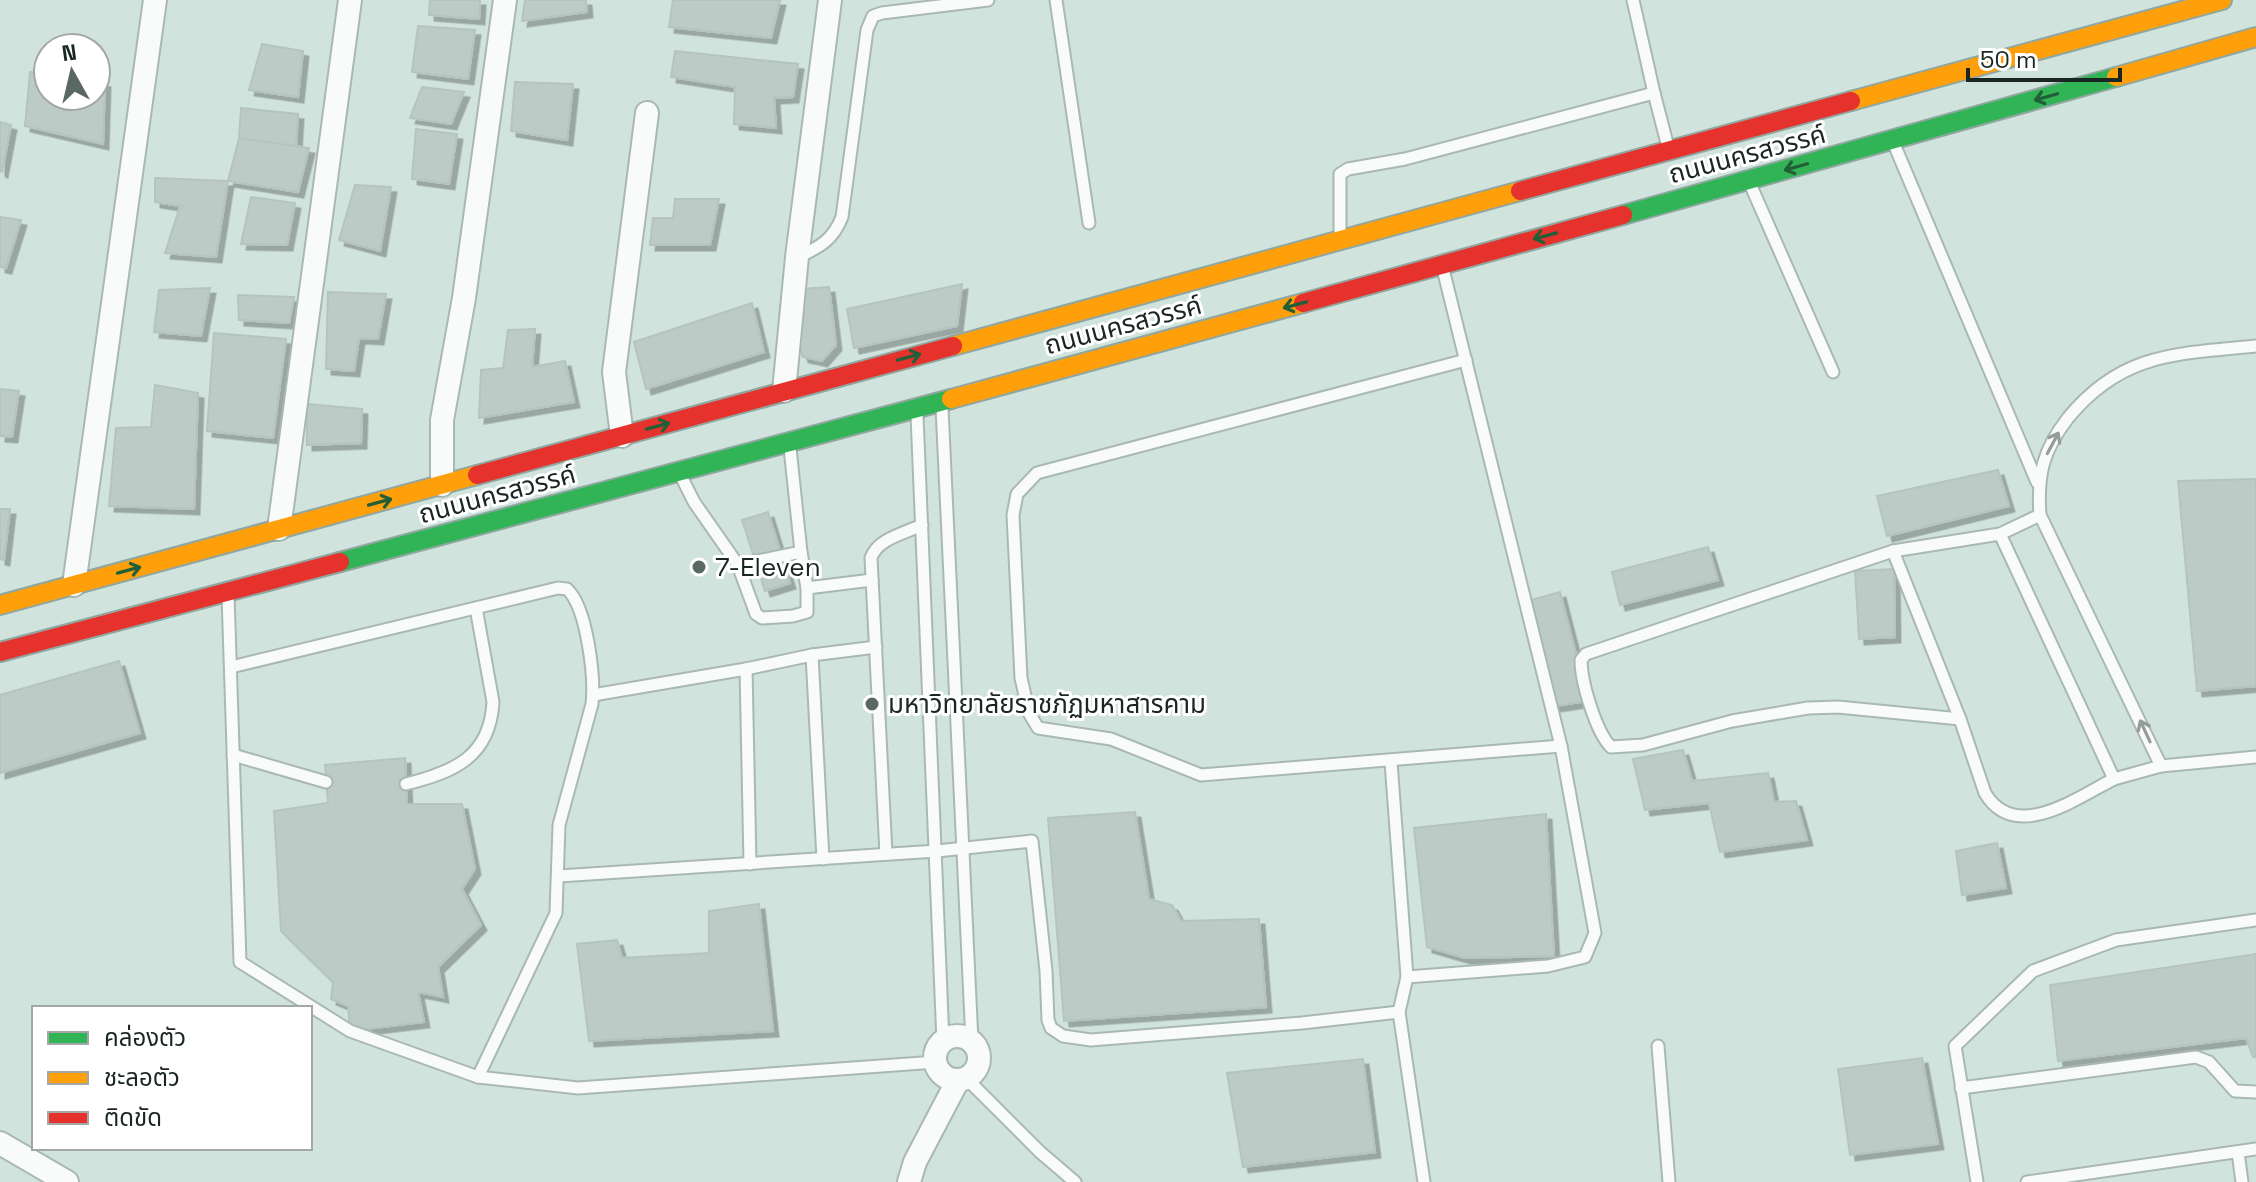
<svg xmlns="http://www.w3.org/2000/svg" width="2256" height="1182" font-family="'Space Grotesk','Noto Sans Thai',sans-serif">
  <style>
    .building { fill: #bdcbc7; stroke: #b6c4bf; stroke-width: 2; filter: url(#shadow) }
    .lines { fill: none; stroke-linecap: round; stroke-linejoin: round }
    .lane-casing { stroke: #aab8b4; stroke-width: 15 }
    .street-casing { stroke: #aab8b4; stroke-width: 26 }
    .fast-casing { stroke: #90a7a1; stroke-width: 22 }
    .slow-casing { stroke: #90a7a1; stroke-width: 22 }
    .jam-casing { stroke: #90a7a1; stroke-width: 22 }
    .lane { stroke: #f8fbfa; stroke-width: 11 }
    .street { stroke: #f8fbfa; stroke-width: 22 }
    .fast { stroke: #30b455; stroke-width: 18 }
    .slow { stroke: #ff9f0a; stroke-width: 18 }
    .jam { stroke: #e5322d; stroke-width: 18 }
    .oneway { stroke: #235f36 }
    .oneway2 { stroke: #949b99 }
    .poi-dot { fill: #5a6863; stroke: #fff; stroke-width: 3 }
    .labels { text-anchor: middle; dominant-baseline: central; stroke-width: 6; stroke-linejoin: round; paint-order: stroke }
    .street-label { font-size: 26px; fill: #1a2622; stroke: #fff }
    .poi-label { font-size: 26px; fill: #1a2622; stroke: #fff; text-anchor: start }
  </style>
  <defs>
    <filter id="shadow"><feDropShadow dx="5.5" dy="5.5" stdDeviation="0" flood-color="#0004"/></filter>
  </defs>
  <rect width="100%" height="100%" fill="#d1e3dd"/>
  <g class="building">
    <polygon points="430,0 480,0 479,19 429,15"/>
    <polygon points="525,0 586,0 587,12 522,21"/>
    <polygon points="673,0 780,0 771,38 669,27"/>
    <polygon points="418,26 475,30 468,79 412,72"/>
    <polygon points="262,44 303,51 298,97 249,90"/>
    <polygon points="675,51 798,64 793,97 774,98 776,128 734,124 735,87 671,77"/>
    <polygon points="30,72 48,74 48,96 96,96 96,81 105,82 103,144 25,126"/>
    <polygon points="515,82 573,84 567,140 511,131"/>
    <polygon points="422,87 464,92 451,124 410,118"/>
    <polygon points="241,108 298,114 296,147 239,138"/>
    <polygon points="0,122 11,125 2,172 0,171"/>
    <polygon points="416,129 457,134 449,184 412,179"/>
    <polygon points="239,138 309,148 298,192 228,181"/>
    <polygon points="155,178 228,181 216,257 165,253 180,206 155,202"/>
    <polygon points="355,185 391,187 380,251 339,240"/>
    <polygon points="251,197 295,203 287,245 241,244"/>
    <polygon points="675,199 719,199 710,245 650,245 653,218 673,218"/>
    <polygon points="0,217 21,220 6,268 0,267"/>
    <polygon points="962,284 957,326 854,348 847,309"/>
    <polygon points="829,287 836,345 822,361 803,357 793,327 801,289"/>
    <polygon points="210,288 201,336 154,332 159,290"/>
    <polygon points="328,292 386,294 378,339 359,338 354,371 326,369"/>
    <polygon points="238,295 294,297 289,323 239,320"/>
    <polygon points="752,303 764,352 646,389 634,342"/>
    <polygon points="535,329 532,367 565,361 574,402 479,418 481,370 503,368 508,330"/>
    <polygon points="214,333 286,339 273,438 207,431"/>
    <polygon points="155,385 198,393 194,509 109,506 116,428 151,427"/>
    <polygon points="0,389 19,391 12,437 0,436"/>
    <polygon points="307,404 362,409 361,443 307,445"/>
    <polygon points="1998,470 2009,506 1887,536 1877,496"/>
    <polygon points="2256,479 2256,686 2197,691 2178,481"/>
    <polygon points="0,509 10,509 4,560 0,559"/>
    <polygon points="768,512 790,583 765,591 742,520"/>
    <polygon points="1708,547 1718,580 1620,605 1612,572"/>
    <polygon points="1894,569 1895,637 1859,639 1855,571"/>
    <polygon points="1560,592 1588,701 1554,706 1531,600"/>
    <polygon points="119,661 140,733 0,773 0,695"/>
    <polygon points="1683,750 1692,781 1768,773 1774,802 1796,801 1807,840 1720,852 1709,803 1645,810 1633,759"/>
    <polygon points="405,758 407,804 462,804 475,869 462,889 481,925 438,967 443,997 418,992 424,1022 350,1031 348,1006 331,999 333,982 281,931 274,811 328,803 325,765"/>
    <polygon points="1135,812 1149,899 1172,905 1181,921 1259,919 1266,1007 1064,1021 1048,818"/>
    <polygon points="1546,814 1554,956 1465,958 1427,947 1414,828"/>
    <polygon points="1997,843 2006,888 1962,895 1956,851"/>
    <polygon points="759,904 773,1031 589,1041 577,944 617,940 622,958 709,953 709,911"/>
    <polygon points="2256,954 2256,1057 2253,1057 2246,1038 2058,1061 2050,985"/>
    <polygon points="1922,1058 1938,1144 1850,1155 1838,1069"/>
    <polygon points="1363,1059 1375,1152 1243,1167 1227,1073"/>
  </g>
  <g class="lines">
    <g class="lane-casing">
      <g id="lane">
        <polyline points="1056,0 1089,223"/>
        <polyline points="1633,0 1654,93"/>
        <polyline points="1894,144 2037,482"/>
        <polyline points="1751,186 1833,372"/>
        <polyline points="1340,235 1340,174 1348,169 1405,159 1654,93 1668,147"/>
        <path d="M798,257C820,247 833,240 842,217L867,30L873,16L882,13L988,0"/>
        <path d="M2256,346C2177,354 2122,352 2068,418C2043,450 2037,475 2040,515L2161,766L2256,757"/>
        <polyline points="1466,360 1037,473 1017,494 1013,515 1021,678 1029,713 1038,728 1111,739 1201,775 1561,746"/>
        <polyline points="942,408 972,1042"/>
        <polyline points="917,415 943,1042"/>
        <polyline points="681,476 694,502 738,565 801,552 790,448"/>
        <path d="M1893,551L1960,719L1985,793C2015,844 2078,797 2114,779L2000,534"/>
        <polyline points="801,552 807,588"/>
        <polyline points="738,565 756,614 762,618 793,616 807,612 807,588 872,580"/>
        <polyline points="228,595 240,962 350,1031 478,1077 578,1088 936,1062"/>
        <path d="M231,667L558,588L567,589C587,607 595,677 592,704L559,825L556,913L478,1077"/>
        <polyline points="746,669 812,655"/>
        <polyline points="593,695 746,669 750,864"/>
        <path d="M1960,719L1838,707L1808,708L1732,721L1643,745L1611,747C1596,732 1581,682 1581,660L1586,654L1893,551L2000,534L2040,515"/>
        <polyline points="233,755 326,782"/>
        <polyline points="1391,762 1407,977 1399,1012 1424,1182"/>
        <polyline points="2114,779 2161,766"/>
        <path d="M406,784C454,772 490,757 493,702L476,608"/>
        <path d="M886,854L871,558C877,539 905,533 922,525"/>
        <polyline points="823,859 812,655 876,647"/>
        <polyline points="559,876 937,851 1032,841 1046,971 1048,1020 1051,1028 1063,1036 1091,1040 1302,1023 1399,1012"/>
        <polyline points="1407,977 1548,966 1585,957 1595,933 1561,746 1443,269"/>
        <polyline points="1658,1046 1669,1182"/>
        <polyline points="966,1078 1040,1152 1075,1182"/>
        <polyline points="1961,1088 2196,1057 2209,1062 2235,1091 2256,1092"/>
        <polyline points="2238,1152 2242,1182"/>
        <polyline points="1977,1182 1955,1046 2033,971 2116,940 2256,920"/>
        <polyline points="2027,1182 2256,1149"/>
      </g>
    </g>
    <g class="street-casing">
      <g id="street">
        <polyline points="784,391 797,257 830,0"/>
        <polyline points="622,436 614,372 647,113"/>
        <polyline points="442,485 442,420 464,298 505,0"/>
        <polyline points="279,529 350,0"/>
        <polyline points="74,585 155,0"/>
        <circle cx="957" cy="1058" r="22"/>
        <polyline points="0,1143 67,1182"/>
        <polyline points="909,1182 915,1162 958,1080"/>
      </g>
    </g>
    <g class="fast-casing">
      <g id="fast">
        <polyline points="1623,215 2116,77"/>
        <polyline points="340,562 951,399"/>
      </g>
    </g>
    <g class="slow-casing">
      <g id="slow">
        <polyline points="2116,77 2256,37"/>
        <polyline points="1851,101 2222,0"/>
        <polyline points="953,346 1520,191"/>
        <polyline points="951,399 1303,303"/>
        <polyline points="0,605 477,475"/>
      </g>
    </g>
    <g class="jam-casing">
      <g id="jam">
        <polyline points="1520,191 1851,101"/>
        <polyline points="1303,303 1623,215"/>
        <polyline points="477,475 953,346"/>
        <polyline points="0,652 340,562"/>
      </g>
    </g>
    <use href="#lane" class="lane"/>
    <use href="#street" class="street"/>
    <use href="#fast" class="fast"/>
    <use href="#slow" class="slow"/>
    <use href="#jam" class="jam"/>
  </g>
  <defs><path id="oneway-shaft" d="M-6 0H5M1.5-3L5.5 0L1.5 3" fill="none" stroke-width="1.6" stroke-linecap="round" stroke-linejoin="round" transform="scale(2)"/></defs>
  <g class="oneway">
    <use href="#oneway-shaft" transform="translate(2046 97) rotate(164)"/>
    <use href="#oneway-shaft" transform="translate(1796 167) rotate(164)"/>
    <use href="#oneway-shaft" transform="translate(1545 236) rotate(165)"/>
    <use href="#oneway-shaft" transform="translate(1295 305) rotate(165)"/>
    <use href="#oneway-shaft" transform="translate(909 357) rotate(-15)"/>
    <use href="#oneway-shaft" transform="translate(658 426) rotate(-15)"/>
    <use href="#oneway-shaft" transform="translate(380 502) rotate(-15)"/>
    <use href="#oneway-shaft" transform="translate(129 570) rotate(-15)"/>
  </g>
  <g class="oneway2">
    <use href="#oneway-shaft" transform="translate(2053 443) rotate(-62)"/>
    <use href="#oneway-shaft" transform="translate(2145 731) rotate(-115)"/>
  </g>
  <g class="poi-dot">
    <circle cx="699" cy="567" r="8"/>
    <circle cx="872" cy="704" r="8"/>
  </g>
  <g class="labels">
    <g class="street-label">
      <text transform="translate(1747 154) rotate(-15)">ถนนนครสวรรค์</text>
      <text transform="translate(1123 325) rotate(-15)">ถนนนครสวรรค์</text>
      <text transform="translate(497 494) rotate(-15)">ถนนนครสวรรค์</text>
    </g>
    <g class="poi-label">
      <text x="715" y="567">7-Eleven</text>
      <text x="888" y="704">มหาวิทยาลัยราชภัฏมหาสารคาม</text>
    </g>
  </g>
  <rect x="32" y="1006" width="280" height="144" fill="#ffffff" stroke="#a3a8a7" stroke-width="2"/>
  <rect x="48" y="1032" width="40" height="12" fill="#30b455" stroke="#a3a8a7" stroke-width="2"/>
  <text x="104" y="1046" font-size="24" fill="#1a2622">คล่องตัว</text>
  <rect x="48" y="1072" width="40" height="12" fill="#ff9f0a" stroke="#a3a8a7" stroke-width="2"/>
  <text x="104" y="1086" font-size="24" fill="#1a2622">ชะลอตัว</text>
  <rect x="48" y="1112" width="40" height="12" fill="#e5322d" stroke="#a3a8a7" stroke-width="2"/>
  <text x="104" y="1126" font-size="24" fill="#1a2622">ติดขัด</text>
  <g transform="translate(72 72) rotate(352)"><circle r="38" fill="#ffffff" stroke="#a3a8a7" stroke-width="2"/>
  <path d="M0-6L14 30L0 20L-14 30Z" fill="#5a6863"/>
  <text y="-12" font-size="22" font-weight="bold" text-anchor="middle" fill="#1a2622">N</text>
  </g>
  <path d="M1968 68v12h152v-12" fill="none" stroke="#1a2622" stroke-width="4"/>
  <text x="1980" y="68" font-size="24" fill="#1a2622" stroke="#ffffff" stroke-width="6" paint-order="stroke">50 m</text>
</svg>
